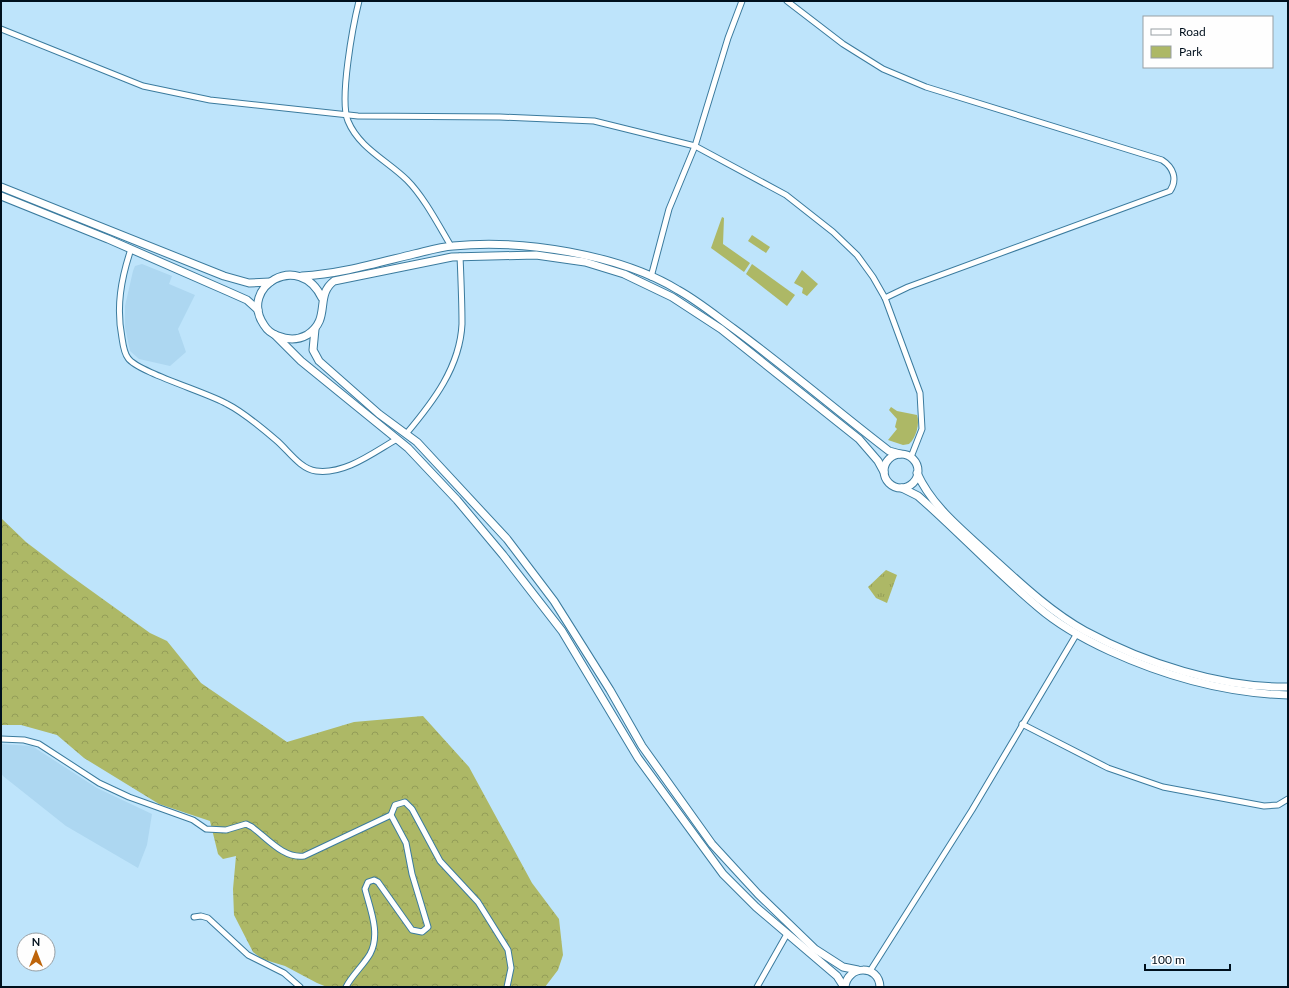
<svg xmlns="http://www.w3.org/2000/svg" width="1289" height="988" font-family="Lato,sans-serif">
  <style>
    .built { fill: #add7f1 }
    .green { fill: #adb866 }
    .forest { fill: url(#forest-crowns) }
    .park { fill: url(#park-tufts) }
    .lines { fill: none; stroke-linecap: round; stroke-linejoin: round }
    .street-casing { stroke: #3b7b9e; stroke-width: 7 }
    .secondary-casing { stroke: #3b7b9e; stroke-width: 9 }
    .street { stroke: #fff; stroke-width: 5 }
    .secondary { stroke: #fff; stroke-width: 7 }
  </style>
  <defs>
    <pattern id="forest-crowns" width="20" height="18" patternUnits="userSpaceOnUse"><rect width="20" height="18" fill="#adb866"/><path d="M2 6a3 3 0 1 1 6 0M12 15a3 3 0 1 1 6 0" fill="none" stroke="#939d58"/></pattern>
    <pattern id="park-tufts" width="24" height="20" patternUnits="userSpaceOnUse"><rect width="24" height="20" fill="#adb866"/><path d="M3 7l-1-3M5 7V3M7 7l1-3M15 17l-1-3M17 17v-4M19 17l1-3" fill="none" stroke="#939d58"/></pattern>
  </defs>
  <rect width="100%" height="100%" fill="#bee4fb"/>
  <g class="built">
    <polygon points="142,264 172,276 169,284 195,295 178,329 186,352 170,366 139,359 130,351 125,327 125,306 133,271 135,266"/>
    <polygon points="1,744 32,746 97,788 152,814 147,845 138,868 66,826 3,776 1,773"/>
  </g>
  <g class="green">
    <polygon points="722,217 724,218 723,244 750,263 744,272 711,248"/>
    <polygon points="752,235 770,247 766,253 748,241"/>
    <polygon points="752,264 795,295 787,306 746,274"/>
    <polygon points="802,270 818,284 807,296 802,293 803,288 794,283"/>
    <path d="M891,407L897,411L917,415C920,424 916,438 909,444L903,445L888,440L897,429L895,427L897,419L889,410Z"/>
  </g>
  <polygon class="forest" points="1,518 26,542 68,574 150,633 167,641 201,683 287,742 354,722 423,716 469,767 532,883 559,919 563,955 558,970 545,987 327,987 317,983 285,966 262,959 253,952 234,915 233,889 236,856 223,859 218,854 210,821 159,804 84,758 57,735 21,725 1,725"/>
  <polygon class="park" points="886,570 897,575 887,603 876,598 868,587"/>
  <g class="lines">
    <g class="street-casing">
      <g id="street">
        <path d="M359,1C353,25 339,100 348,121C359,148 388,161 407,180C424,197 439,226 451,246"/>
        <path d="M787,1L843,44L883,69L926,87L1162,160C1173,167 1178,179 1170,191L908,287L885,298"/>
        <polyline points="1,29 143,86 210,100 358,116 500,117 594,121 695,146 786,195 833,232 857,255 873,277 885,298 920,393 922,429 911,457"/>
        <path d="M131,249C121,279 116,307 122,338C123,345 124,353 128,358C137,372 209,393 227,404C243,412 262,428 276,440C288,450 300,469 316,471C345,475 374,452 397,439"/>
        <polyline points="651,277 669,209 695,146 728,38 742,1"/>
        <path d="M406,434C433,402 460,367 462,324C462,302 461,279 460,256"/>
        <polyline points="1022,724 1108,768 1163,787 1264,806 1278,805 1288,799"/>
        <path d="M1,739L24,740L39,744L99,783L129,797L193,820L206,829L226,830L246,824L252,827C268,839 284,859 304,856L391,815"/>
        <polyline points="194,917 201,916 208,918 248,955 284,973 300,987"/>
        <polyline points="870,971 972,810 1076,635"/>
        <path d="M346,987C352,975 363,966 370,954C381,934 370,909 365,889L368,882L374,880L378,882L412,930L422,932L428,927L412,874L406,843L391,815L395,805L405,802L412,809L440,861L478,902L508,950L511,968L507,987"/>
        <polyline points="757,987 787,934"/>
      </g>
    </g>
    <g class="secondary-casing">
      <g id="secondary">
        <polyline points="1,187 224,276 249,283 270,282"/>
        <polyline points="1,196 108,239 229,292 247,300 258,310"/>
        <path d="M302,276C340,274 377,263 414,254C427,251 440,247 453,246C521,239 619,254 678,290C698,301 716,316 734,329C787,368 837,411 889,451L900,454"/>
        <path d="M322,298C299,250 238,287 264,325C267,330 272,334 278,336C288,340 298,340 307,335C332,319 314,296 334,281L452,257L536,255L585,262L624,274L672,297L721,329L859,439L878,461L884,472"/>
        <polyline points="315,329 313,350 319,361 379,414 417,442 507,539 554,601 610,690 642,746 712,844 758,894 815,949 843,967 858,970"/>
        <polyline points="275,335 301,361 408,448 457,500 503,555 562,631 638,758 723,874 756,907 837,976 844,987"/>
        <circle cx="901" cy="471" r="17"/>
        <path d="M917,473C932,506 960,528 986,552C1017,580 1049,611 1085,631C1144,663 1221,688 1288,687"/>
        <path d="M902,488L918,496C959,532 996,572 1038,607C1060,626 1084,639 1110,651C1167,677 1225,693 1288,695"/>
        <path d="M845,987C847,965 879,964 880,987"/>
      </g>
    </g>
    <use href="#street" class="street"/>
    <use href="#secondary" class="secondary"/>
  </g>
  <rect width="1289" height="988" fill="none" stroke="#00101d" stroke-width="4"/>
  <rect x="1143" y="16" width="130" height="52" fill="#fefefe" stroke="#989fa4"/>
  <rect x="1151" y="29" width="20" height="6" fill="#ffffff" stroke="#989fa4"/>
  <text x="1179" y="36" font-size="12" fill="#00101d">Road</text>
  <rect x="1151" y="46" width="20" height="12" fill="#adb866" stroke="#989fa4"/>
  <text x="1179" y="56" font-size="12" fill="#00101d">Park</text>
  <g transform="translate(36 952)"><circle r="19" fill="#fefefe" stroke="#989fa4"/>
  <path d="M0-3L7 15L0 10L-7 15Z" fill="#be640a"/>
  <text y="-6" font-size="11" font-weight="bold" text-anchor="middle" fill="#00101d">N</text>
  </g>
  <path d="M1145 964v6h85v-6" fill="none" stroke="#00101d" stroke-width="2"/>
  <text x="1151" y="964" font-size="12" fill="#00101d" stroke="#fefefe" stroke-width="3" paint-order="stroke">100 m</text>
</svg>
